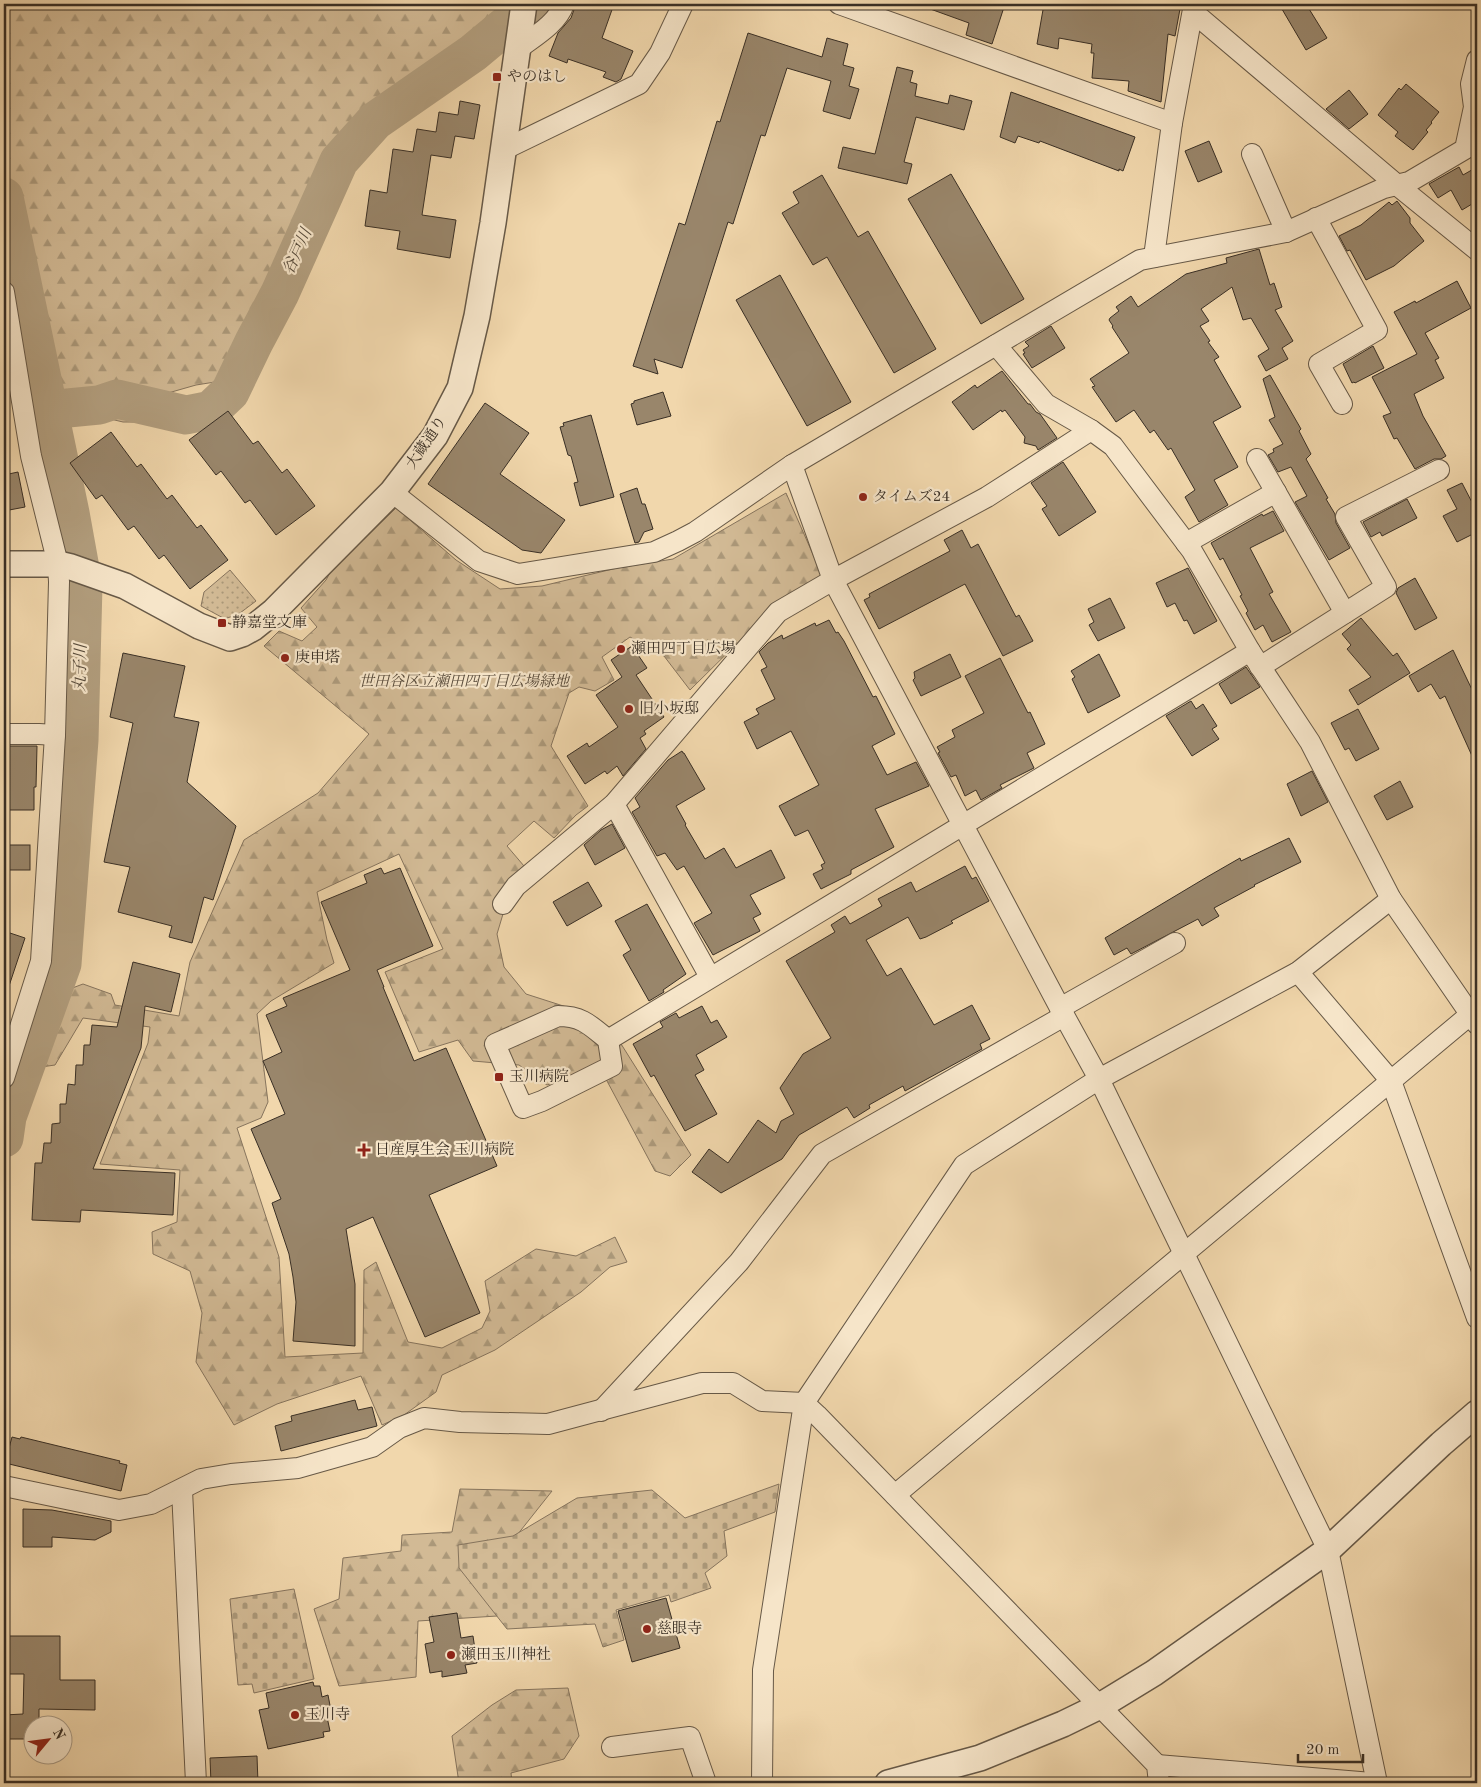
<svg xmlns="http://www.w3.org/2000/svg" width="1481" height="1787" font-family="'Old Standard TT','Noto Serif JP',serif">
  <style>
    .forest { fill: url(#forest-firs); stroke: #86745d }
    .cemetery { fill: url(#cemetery-stones); stroke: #86745d }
    .park { fill: url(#park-dots); stroke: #86745d }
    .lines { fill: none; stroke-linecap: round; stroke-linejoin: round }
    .river { stroke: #b29e7e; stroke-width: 39 }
    .building { fill: #99866b; stroke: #392f25 }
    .minor-casing { stroke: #675947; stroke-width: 22 }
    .tertiary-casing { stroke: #675947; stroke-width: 28 }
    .minor { stroke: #f6e5c9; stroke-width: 20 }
    .tertiary { stroke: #f6e5c9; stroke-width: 25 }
    .poi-dot { fill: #8f2418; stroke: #f6e5c9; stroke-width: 2 }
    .labels { text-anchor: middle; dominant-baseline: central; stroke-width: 4.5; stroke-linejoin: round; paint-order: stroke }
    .poi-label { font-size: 15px; fill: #392f25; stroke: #f6e5c9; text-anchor: start }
    .street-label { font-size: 15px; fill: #392f25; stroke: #f6e5c9 }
    .park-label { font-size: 15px; font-style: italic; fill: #584b3b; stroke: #f6e5c9 }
    .water-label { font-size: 16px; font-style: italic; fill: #574b3b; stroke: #f6e5c9 }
  </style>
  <defs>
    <pattern id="forest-firs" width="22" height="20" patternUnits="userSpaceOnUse" patternTransform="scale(1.25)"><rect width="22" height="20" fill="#d2ba95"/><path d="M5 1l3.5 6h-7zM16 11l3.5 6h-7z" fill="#ab9879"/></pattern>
    <pattern id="cemetery-stones" width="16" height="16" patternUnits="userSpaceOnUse" patternTransform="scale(1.25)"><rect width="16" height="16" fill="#d2ba95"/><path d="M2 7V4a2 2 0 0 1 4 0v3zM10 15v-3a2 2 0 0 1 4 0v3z" fill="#ab9879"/></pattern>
    <pattern id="park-dots" width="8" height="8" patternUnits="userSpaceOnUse" patternTransform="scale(1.25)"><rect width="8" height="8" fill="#d2ba95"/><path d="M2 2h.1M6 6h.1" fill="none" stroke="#ab9879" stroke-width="1.8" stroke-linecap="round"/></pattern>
  </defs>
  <rect width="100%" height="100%" fill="#f1d7ac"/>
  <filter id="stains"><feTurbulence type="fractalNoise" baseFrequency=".004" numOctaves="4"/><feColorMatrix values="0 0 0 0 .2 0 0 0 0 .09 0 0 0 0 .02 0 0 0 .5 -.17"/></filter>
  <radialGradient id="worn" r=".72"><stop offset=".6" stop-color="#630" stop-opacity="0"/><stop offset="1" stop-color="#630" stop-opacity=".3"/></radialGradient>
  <g class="forest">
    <polygon points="4,4 494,4 500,12 498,22 485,35 440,63 399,84 376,106 327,164 275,272 265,283 229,356 232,372 215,382 196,385 168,393 147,416 136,422 123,422 102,417 65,417 44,404 33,358 17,237 4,169"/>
    <polygon points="786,493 822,575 775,606 690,690 664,656 630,637 602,657 614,680 595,691 579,687 569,693 551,746 588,806 576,815 554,838 534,821 507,846 524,866 515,874 497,934 504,967 526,994 579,1011 611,1028 691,1155 670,1176 655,1171 599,1066 547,1085 519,1065 473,1061 458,1040 419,1052 385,972 443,949 399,854 317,892 327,940 334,963 271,1001 257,1014 268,1102 261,1118 237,1128 279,1257 285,1357 363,1353 364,1270 376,1262 408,1342 442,1348 482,1328 490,1311 485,1281 536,1249 576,1256 615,1237 627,1262 610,1267 581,1292 495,1350 442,1375 436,1392 404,1415 382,1425 361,1376 277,1404 234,1425 196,1362 202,1313 190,1271 153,1254 152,1232 177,1222 180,1170 100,1164 148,1043 150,1027 83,1018 55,1065 41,1067 67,990 83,984 111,994 115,1005 179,1016 190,962 244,840 318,793 369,734 264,646 279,631 302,641 317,627 301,608 326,580 331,571 396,508 456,560 500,589 542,586 617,568 673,559"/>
    <polygon points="460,1489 552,1491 506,1549 464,1555 497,1616 418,1621 416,1677 339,1686 314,1609 339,1599 343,1558 401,1551 402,1535 452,1532"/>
    <polygon points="568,1688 579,1736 564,1759 511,1773 512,1783 459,1783 452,1736 492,1705 516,1690"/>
  </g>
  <g class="cemetery">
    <polygon points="779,1484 775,1512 724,1531 727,1556 705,1573 711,1588 671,1602 669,1595 616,1610 624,1640 603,1647 595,1624 507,1629 459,1568 458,1545 513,1536 577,1498 652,1490 685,1518"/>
    <polygon points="294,1589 314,1679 254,1693 252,1684 238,1685 230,1599"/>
  </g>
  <polygon class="park" points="230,570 256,601 240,613 225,619 201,606 204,592"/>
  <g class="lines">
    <g class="river">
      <polyline points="4,197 70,513 83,585 79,740 62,964 7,1117 4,1138"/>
      <polyline points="47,410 99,405 117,399 186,415 211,410 230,392 254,342 280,293 339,161 375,121 473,53 532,4"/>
    </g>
  </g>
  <g class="building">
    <polygon points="576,4 614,4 602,38 633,51 621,79 616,82 603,77 606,72 568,59 567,63 549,56 558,33 571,18"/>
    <polygon points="922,4 1005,4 992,44 966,35 969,23 922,6"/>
    <polygon points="1044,4 1098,4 1145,8 1146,4 1167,4 1166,6 1180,9 1175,36 1168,34 1161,102 1128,91 1129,81 1092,78 1094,53 1091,53 1092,44 1059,38 1058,49 1037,44"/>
    <polygon points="1279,4 1306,4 1327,38 1306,50"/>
    <polygon points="748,33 822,57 827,38 848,44 843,65 854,68 849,86 859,89 850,119 823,111 831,81 787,68 765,136 761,135 733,224 728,222 682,368 654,359 658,374 633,366 679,223 685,225 717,121 720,122"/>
    <polygon points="897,67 913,71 910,82 917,84 915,96 948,104 950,95 972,101 964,130 916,117 904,162 912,164 907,184 838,168 843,147 875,154"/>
    <polygon points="1406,84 1439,112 1431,122 1432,123 1426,130 1428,132 1413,150 1395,136 1398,132 1378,115 1399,88 1401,90"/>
    <polygon points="1349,90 1368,114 1349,129 1326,109"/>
    <polygon points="1011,92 1135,137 1123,171 1119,169 1119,171 1040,141 1039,143 1018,136 1015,143 1000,137"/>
    <polygon points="460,101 480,105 474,139 455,136 451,158 431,155 422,215 456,220 450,258 397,249 400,231 365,226 370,190 387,193 393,149 413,152 417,129 436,132 439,112 458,115"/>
    <polygon points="1209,141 1222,172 1198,182 1185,151"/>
    <polygon points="1459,167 1463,175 1477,167 1477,201 1462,210 1451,190 1438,198 1429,184"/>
    <polygon points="951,174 1024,299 981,324 908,199"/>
    <polygon points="822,175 858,237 868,231 936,349 894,373 827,257 813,265 782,213 799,203 793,192"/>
    <polygon points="1397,201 1410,218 1410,223 1424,241 1394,266 1366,280 1350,250 1347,251 1339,236 1361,225 1389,202 1392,205"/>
    <polygon points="1259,249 1270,285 1274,283 1282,307 1275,310 1293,341 1282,348 1288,359 1266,371 1258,356 1269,349 1251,318 1243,320 1232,287 1201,309 1209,321 1200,326 1210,341 1208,342 1219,357 1214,360 1241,407 1213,422 1238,467 1214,480 1228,505 1199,522 1185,497 1195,490 1171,448 1168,450 1154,430 1150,433 1134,410 1116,422 1092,387 1095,386 1090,379 1129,353 1112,327 1113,326 1109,320 1110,318 1119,311 1116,307 1131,296 1138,307 1186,274 1227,263 1226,258"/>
    <polygon points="780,275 851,402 807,426 736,300"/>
    <polygon points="1457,281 1471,308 1425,333 1439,358 1435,360 1444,378 1414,394 1423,416 1446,456 1441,459 1434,459 1415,469 1397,438 1394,439 1383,416 1391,413 1372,377 1417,354 1394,312 1415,301 1416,303"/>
    <polygon points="1051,326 1065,348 1032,368 1023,354 1025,353 1023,350 1029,346 1025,342"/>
    <polygon points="1373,346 1384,368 1355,383 1354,382 1352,383 1343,364"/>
    <polygon points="1002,371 1028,404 1030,404 1036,412 1040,414 1057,438 1038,450 1036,446 1024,443 1025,437 1005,410 1002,412 1001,410 973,430 952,402 975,385 977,388"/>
    <polygon points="1270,375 1301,429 1299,431 1311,454 1306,459 1328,498 1326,499 1335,514 1336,523 1350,548 1329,560 1295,502 1307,496 1291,467 1278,472 1268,455 1274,452 1273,449 1283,444 1269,420 1275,417 1263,379"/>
    <polygon points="663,392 671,416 637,425 631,404 634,403 634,401"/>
    <polygon points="485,403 529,433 500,474 565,520 541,553 522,550 428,484"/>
    <polygon points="228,411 253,444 258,441 282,473 287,469 315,506 276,535 250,500 245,503 221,471 216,475 189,440"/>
    <polygon points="591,415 614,497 580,506 574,483 578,482 571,456 568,455 560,427 564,426 563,423"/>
    <polygon points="111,432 137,467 141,464 167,499 172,495 197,528 201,525 228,560 190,589 164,555 159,559 134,526 128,530 102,495 96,499 70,463"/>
    <polygon points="1063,462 1096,512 1059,536 1042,509 1047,506 1031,483"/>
    <polygon points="18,472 25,507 4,511 4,475"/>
    <polygon points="1462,483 1477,512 1477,532 1457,542 1443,516 1457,509 1447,490"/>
    <polygon points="637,488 642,504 645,504 653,529 644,532 639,542 635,543 620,494"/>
    <polygon points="1407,499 1417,518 1382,536 1380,532 1371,537 1363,522"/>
    <polygon points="1273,511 1284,531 1250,548 1273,592 1269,594 1291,632 1272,642 1263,625 1255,630 1246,613 1248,611 1240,596 1242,595 1223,558 1220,560 1211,543 1262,514 1263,516"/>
    <polygon points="962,530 971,548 978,544 1016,617 1019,615 1033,641 1003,656 965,584 879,629 864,600 870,597 869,594 950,551 944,540"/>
    <polygon points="1188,568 1217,621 1194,634 1187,620 1184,621 1175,603 1167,607 1156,583"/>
    <polygon points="1415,578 1437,618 1415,630 1396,593 1398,588"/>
    <polygon points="1110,598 1125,628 1098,641 1089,625 1094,622 1088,609"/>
    <polygon points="1361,618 1393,656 1397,653 1410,673 1358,705 1349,690 1371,677 1347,649 1351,645 1342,634"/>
    <polygon points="829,620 836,633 838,632 844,641 873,697 876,696 895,734 872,746 887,775 916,762 929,786 875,809 894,847 851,870 851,874 821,889 813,874 823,869 821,865 825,863 808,830 795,836 779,806 819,785 791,731 757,749 744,722 759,714 756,709 775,699 761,670 767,667 759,652 768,643 782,635 783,639 815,623 816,626"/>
    <polygon points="632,646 647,668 636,675 664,717 644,731 646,734 640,738 646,749 623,776 617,766 607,774 605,771 585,784 567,756 587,743 589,747 618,727 596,695 622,677 611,660"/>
    <polygon points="1453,650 1477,700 1477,767 1445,696 1440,699 1431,684 1418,692 1409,676"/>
    <polygon points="123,653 185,666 174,717 199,722 187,782 236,826 213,900 204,897 192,943 169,937 172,926 118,912 130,867 104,862 133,723 110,717"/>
    <polygon points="950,654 961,677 921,696 913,680 915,678 914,672"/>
    <polygon points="1099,654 1120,696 1088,713 1072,679 1075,677 1071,671"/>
    <polygon points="1000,658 1028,713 1030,712 1045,744 1027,753 1034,768 1000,785 1002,788 981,800 976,790 965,796 956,775 951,777 938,753 940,752 937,747 955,737 952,730 984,713 965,676"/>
    <polygon points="1246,667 1260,687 1231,704 1219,684"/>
    <polygon points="1191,701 1196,709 1203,704 1217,726 1212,729 1219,739 1192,756 1166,716"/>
    <polygon points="1358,709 1379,749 1356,761 1349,748 1345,750 1331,723"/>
    <polygon points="5,746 37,746 36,787 34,787 34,810 4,810"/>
    <polygon points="682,751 683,753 684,753 705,789 676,806 686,824 685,825 705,859 724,848 736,868 771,850 785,878 750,895 761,914 753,918 760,931 713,955 694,923 712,913 684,866 677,870 665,853 657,856 632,812 640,807 635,798 668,760"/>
    <polygon points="1312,771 1328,802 1301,816 1287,784"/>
    <polygon points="1400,781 1413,807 1387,820 1374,796"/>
    <polygon points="612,824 625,848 595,865 584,845 601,830"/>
    <polygon points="1289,838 1301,862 1254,885 1255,886 1214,908 1219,916 1202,926 1198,919 1131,954 1127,948 1114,955 1105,938 1207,877 1240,858 1241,861"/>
    <rect x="4" y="845" width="26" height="25"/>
    <polygon points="965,866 972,879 976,877 989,901 951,921 953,923 926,937 920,939 908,917 866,940 887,976 901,968 934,1025 972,1005 990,1039 980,1044 982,1049 905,1091 903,1086 869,1105 870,1108 854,1118 847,1107 799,1135 782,1159 721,1193 692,1172 709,1149 728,1163 758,1120 776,1133 781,1121 794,1114 780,1088 803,1054 831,1038 786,961 835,932 831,925 845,916 850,924 882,906 878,899 911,882 916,892"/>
    <polygon points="381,868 384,874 400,868 433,946 377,970 384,987 383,987 414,1061 446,1048 497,1166 429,1195 480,1313 425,1337 373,1217 346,1229 355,1284 355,1346 293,1341 296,1302 293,1277 289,1254 272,1203 281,1199 251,1129 285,1114 263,1061 282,1052 266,1015 287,1006 283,998 350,970 321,902 367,883 364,875"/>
    <polygon points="588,882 602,906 567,926 553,902"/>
    <polygon points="647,904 686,974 663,990 664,992 649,1001 623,955 631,950 615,921"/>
    <polygon points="4,931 25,938 7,992 4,991"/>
    <polygon points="133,962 180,974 171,1012 145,1006 141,1048 93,1169 175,1173 173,1215 81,1210 80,1222 32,1220 35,1163 42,1163 44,1143 51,1143 52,1124 60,1123 60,1104 66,1104 68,1084 75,1085 76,1065 83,1065 84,1045 90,1045 92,1025 117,1027"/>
    <polygon points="702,1006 711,1023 717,1020 727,1037 696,1055 704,1070 695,1075 717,1114 685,1131 654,1075 651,1077 633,1044 663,1027 660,1022 676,1013 679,1018"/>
    <polygon points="355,1400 358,1410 372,1407 377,1426 281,1451 275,1426 292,1421 291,1416"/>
    <polygon points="12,1437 20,1439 21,1437 120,1461 119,1463 127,1465 121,1491 5,1463"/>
    <polygon points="23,1509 52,1510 111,1521 111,1532 95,1540 52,1537 52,1547 23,1547"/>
    <polygon points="666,1598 680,1648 632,1662 618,1611"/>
    <polygon points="457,1613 461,1638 473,1636 477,1663 465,1665 467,1673 442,1677 442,1671 430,1673 425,1644 434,1642 429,1617"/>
    <polygon points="8,1636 60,1636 60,1680 95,1680 95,1710 39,1709 39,1724 32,1724 32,1739 4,1739 4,1715 23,1714 24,1674 8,1674"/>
    <polygon points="313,1682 314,1686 320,1686 322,1697 328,1695 332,1716 327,1717 330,1731 323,1732 324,1737 268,1749 259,1710 269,1708 266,1693"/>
    <polygon points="257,1756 258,1783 211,1783 210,1758"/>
  </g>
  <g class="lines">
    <g class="minor-casing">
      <g id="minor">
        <polyline points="839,4 1172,123"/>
        <polyline points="1193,12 1397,185 1477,250"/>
        <path d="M518,49C535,36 557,24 564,4"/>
        <polyline points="503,150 639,84 660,53 683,4"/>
        <polyline points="1252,154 1286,232"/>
        <polyline points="1316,218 1377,330 1319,364 1342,404"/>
        <polyline points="1154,257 1172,123 1194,4"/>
        <polyline points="4,292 31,456 58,564 59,582 55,735 41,961 4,1078"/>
        <polyline points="996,345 1046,404 1091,430 1113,446 1192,551 1250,651 1310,742 1391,899 1477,1024"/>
        <polyline points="1257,459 1345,613"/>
        <polyline points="792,465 833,580 1060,1008 1099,1079 1328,1550 1377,1783"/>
        <polyline points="392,492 479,561 518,574 654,552 678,541 695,532 792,465 1140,260 1286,232 1384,188 1409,182 1465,149 1474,107 1471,84 1477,60"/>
        <polyline points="1186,543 1276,492"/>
        <polyline points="1260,667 1386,587 1346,517 1439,470"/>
        <polyline points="4,734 39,734 55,735"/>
        <polyline points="614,804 710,977"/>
        <polyline points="503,904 516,886 614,804 778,612 833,580 987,497 1091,430"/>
        <polyline points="1298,972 1391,1081 1477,1318"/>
        <polyline points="1060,1008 1175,943"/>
        <path d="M558,1016C582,1016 590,1025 608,1040L612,1066L542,1101L523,1108L495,1044Z"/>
        <polyline points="608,1040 1250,651"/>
        <polyline points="601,1411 739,1262 822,1154 1064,1016"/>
        <polyline points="4,1486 119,1510 151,1504 201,1479 231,1474 298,1468 372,1447 399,1428 424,1418 460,1422 548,1424 702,1383 733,1383 762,1401 804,1403 817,1415 1157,1765 1159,1783"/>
        <polyline points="182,1490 196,1783"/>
        <polyline points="895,1495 1471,1014"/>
        <polyline points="612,1747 690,1737 706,1783"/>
        <polyline points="1157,1765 1372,1783"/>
        <polyline points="762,1783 763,1670 804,1403 964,1165 1099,1079 1298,972 1391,899"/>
      </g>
    </g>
    <g class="tertiary-casing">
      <g id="tertiary">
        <polyline points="4,564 58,564 71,567 125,586 199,626 230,638 242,634 253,628 273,612 392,492 435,436 460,388 477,316 493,223 524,4"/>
        <polyline points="888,1783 980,1758 1063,1724 1100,1706 1154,1673 1328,1550 1441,1444 1477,1413"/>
      </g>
    </g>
    <use href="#minor" class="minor"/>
    <use href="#tertiary" class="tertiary"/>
  </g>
  <g class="poi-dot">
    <rect x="492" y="72" width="10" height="10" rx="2.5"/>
    <circle cx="863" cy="497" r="5"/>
    <rect x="217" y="618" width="10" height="10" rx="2.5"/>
    <circle cx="621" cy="649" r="5"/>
    <circle cx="285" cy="658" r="5"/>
    <circle cx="629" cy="709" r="5"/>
    <rect x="494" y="1072" width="10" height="10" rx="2.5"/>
    <path d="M361.5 1142.5h5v5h5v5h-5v5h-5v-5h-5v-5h5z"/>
    <circle cx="647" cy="1629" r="5"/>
    <circle cx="451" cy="1655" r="5"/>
    <circle cx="295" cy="1715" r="5"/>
  </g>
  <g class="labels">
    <g class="poi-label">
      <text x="507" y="77">やのはし</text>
      <text x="873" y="497">タイムズ24</text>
      <text x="232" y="623">静嘉堂文庫</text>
      <text x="631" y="649">瀬田四丁目広場</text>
      <text x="295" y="658">庚申塔</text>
      <text x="639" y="709">旧小坂邸</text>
      <text x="509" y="1077">玉川病院</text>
      <text x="375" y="1150">日産厚生会 玉川病院</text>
      <text x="657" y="1629">慈眼寺</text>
      <text x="461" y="1655">瀬田玉川神社</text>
      <text x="305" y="1715">玉川寺</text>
    </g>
    <g class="street-label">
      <text transform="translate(427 443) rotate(-56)">大蔵通り</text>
    </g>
    <g class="park-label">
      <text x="464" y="682">世田谷区立瀬田四丁目広場緑地</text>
    </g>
    <g class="water-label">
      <text transform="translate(298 252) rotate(-66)">谷戸川</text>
      <text transform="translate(81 668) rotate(-88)">丸子川</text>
    </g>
  </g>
  <rect width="1481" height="1787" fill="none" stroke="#f1d7ac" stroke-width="20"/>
  <rect x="5" y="5" width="1471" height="1777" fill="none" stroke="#392f25" stroke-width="2.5"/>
  <rect x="10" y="10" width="1461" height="1767" fill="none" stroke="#392f25"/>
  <g transform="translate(48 1740) rotate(61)"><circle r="24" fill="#f6e5c9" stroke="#aa9c87"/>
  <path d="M0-4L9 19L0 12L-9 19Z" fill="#8f2418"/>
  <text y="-8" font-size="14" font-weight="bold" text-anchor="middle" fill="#392f25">N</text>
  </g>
  <path d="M1298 1754v8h65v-8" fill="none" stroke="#392f25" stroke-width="2.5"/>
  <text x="1306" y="1754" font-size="15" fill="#392f25" stroke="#f6e5c9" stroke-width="4" paint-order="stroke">20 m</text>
  <rect width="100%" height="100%" filter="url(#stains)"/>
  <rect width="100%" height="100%" fill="url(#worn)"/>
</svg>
